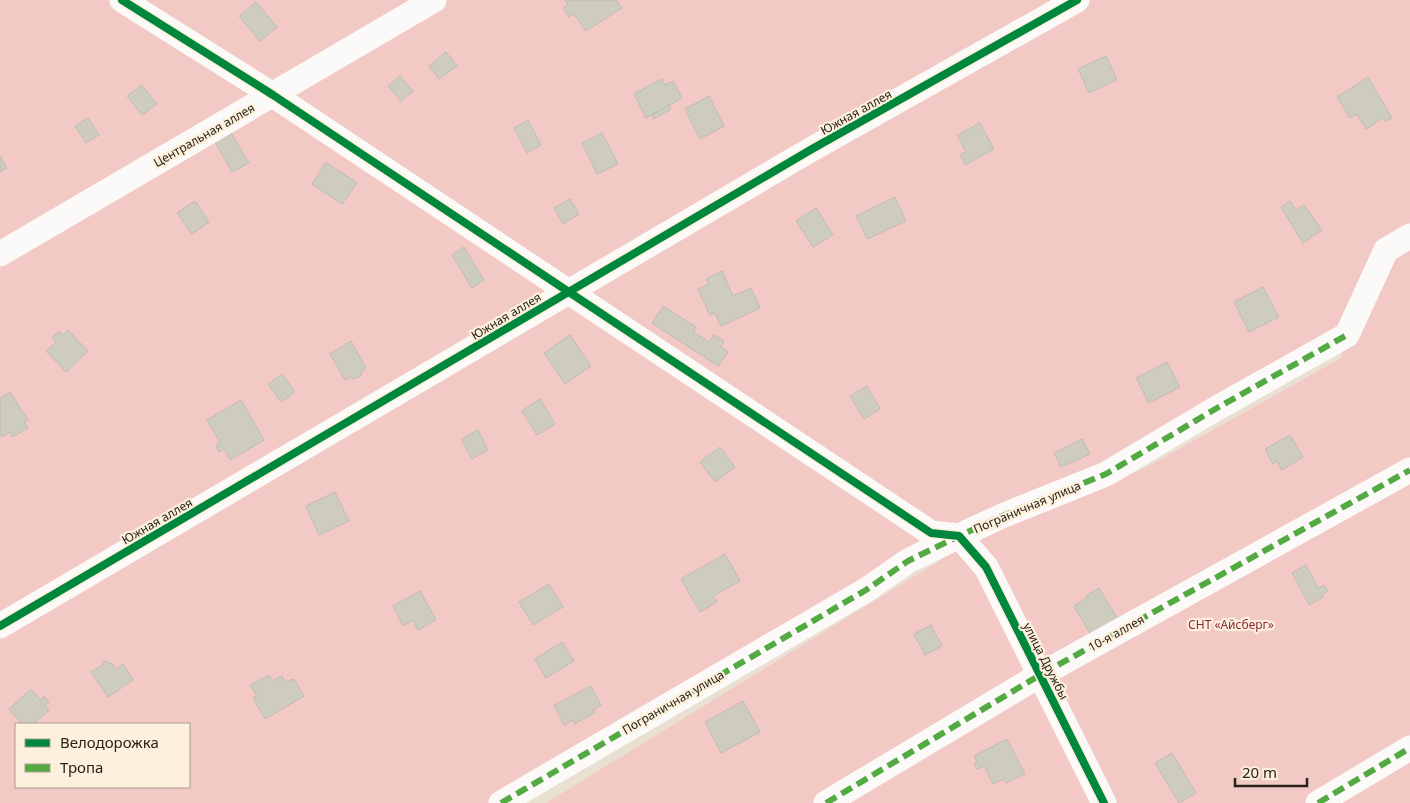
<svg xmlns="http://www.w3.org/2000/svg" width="1410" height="803" font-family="'Noto Sans',sans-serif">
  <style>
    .green { fill: #f2c9c4; fill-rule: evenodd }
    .building { fill: #cecbbf; stroke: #c0bcb1 }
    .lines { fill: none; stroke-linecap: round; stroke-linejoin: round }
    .minor { stroke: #fcfaf8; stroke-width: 25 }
    .quiet { stroke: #53aa42; stroke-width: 6; stroke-dasharray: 12 6; stroke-linecap: butt }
    .cycleway-casing { stroke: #fdf0dc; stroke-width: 11 }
    .cycleway { stroke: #00873e; stroke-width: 8 }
    .labels { text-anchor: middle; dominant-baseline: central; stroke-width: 4.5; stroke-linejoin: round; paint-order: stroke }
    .street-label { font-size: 12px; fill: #282219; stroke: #fdf0dc }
    .park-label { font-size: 12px; fill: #8b2937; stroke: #fdf0dc }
  </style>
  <rect width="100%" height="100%" fill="#e9e0d2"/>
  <path class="green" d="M0,0H1410V803H546L941,560L958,537L501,803H0ZM1347,335L1341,358L1147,467L1028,518L1217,408ZM16,724H189V787H16Z"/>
  <g class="building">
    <polygon points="565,0 616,0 622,8 586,31 574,14 569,17 563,8 568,4"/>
    <polygon points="256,2 277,27 260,41 239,16"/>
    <polygon points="446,52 457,66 439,79 429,66"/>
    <polygon points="1106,56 1117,80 1089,93 1078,69"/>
    <polygon points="400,76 413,91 401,101 388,86"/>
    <polygon points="1368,77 1392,118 1386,121 1383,118 1366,129 1357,114 1350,118 1337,97"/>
    <polygon points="662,79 665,85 673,81 682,98 646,118 634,94"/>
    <polygon points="142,85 157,104 142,115 127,96"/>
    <polygon points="709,96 724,126 700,139 685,109"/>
    <polygon points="669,105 671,109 654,119 652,115"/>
    <polygon points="88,118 99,135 86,143 75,126"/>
    <polygon points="528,120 541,145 527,153 514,128"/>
    <polygon points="980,123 994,149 965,165 960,155 966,152 957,135"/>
    <polygon points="230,131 249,163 232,172 214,140"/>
    <polygon points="602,133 618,164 597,174 582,143"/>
    <polygon points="0,156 7,168 0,172"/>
    <polygon points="326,162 357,183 342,204 312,184"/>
    <polygon points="895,197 906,221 867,239 856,216"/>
    <polygon points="570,199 579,214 563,224 554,208"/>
    <polygon points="195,201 209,222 192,234 177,213"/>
    <polygon points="1290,201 1296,210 1304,205 1322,230 1303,243 1281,207"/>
    <polygon points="816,208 833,235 813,247 796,221"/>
    <polygon points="464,247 484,280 472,288 452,255"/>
    <polygon points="722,271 733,296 751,288 760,308 721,326 715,313 710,315 698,289 709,284 706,279"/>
    <polygon points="1263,287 1279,317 1249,332 1234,302"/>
    <polygon points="663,306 696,327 693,332 709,342 714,335 724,341 721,347 728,352 718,366 652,323"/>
    <polygon points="68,330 88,351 66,372 46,351 56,342 52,337 59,331 62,335"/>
    <polygon points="570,335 591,366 565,384 544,353"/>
    <polygon points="351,341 366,368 362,371 361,376 354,379 350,377 345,380 330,354"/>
    <polygon points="1167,362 1180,387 1149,403 1136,378"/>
    <polygon points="282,374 295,392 281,402 268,384"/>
    <polygon points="867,386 880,409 864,419 850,396"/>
    <polygon points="10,392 28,420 24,422 28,428 12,437 10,432 2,437 0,434 0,398"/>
    <polygon points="540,399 555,424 537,435 522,411"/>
    <polygon points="241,400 264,440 230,460 224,449 219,452 216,445 220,442 207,420"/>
    <polygon points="478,430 488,450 472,459 461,439"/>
    <polygon points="1290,435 1303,457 1282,470 1277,461 1273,464 1265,449"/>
    <polygon points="1082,439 1090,454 1061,467 1054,453"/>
    <polygon points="720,447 735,467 715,482 700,462"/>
    <polygon points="335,492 349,521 319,535 306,506"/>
    <polygon points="725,554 740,581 713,596 717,602 700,612 681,579"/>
    <polygon points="1306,565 1318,588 1324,585 1328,591 1322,594 1323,597 1309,605 1292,573"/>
    <polygon points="549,584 563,607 533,625 519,602"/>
    <polygon points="1099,588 1119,621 1092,637 1074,606 1087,598 1086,596"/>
    <polygon points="420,591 436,620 418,630 413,620 403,626 393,606"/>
    <polygon points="931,625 942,646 925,655 914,634"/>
    <polygon points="562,642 574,661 546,678 535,659"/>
    <polygon points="105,661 110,664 111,663 116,669 123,664 133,680 108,697 91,672 104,664 103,662"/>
    <polygon points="269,675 272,681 282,676 285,682 294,679 304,696 265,719 253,698 257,696 250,685"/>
    <polygon points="591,686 601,705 593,710 595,713 574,724 573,720 564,725 554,705"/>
    <polygon points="31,689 40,700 44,696 49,702 45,705 49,710 33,724 22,724 9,709"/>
    <polygon points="743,701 760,732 721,753 705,722"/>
    <polygon points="1007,739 1025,774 1006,783 1004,779 993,784 984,766 977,769 974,764 977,762 974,756"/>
    <polygon points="1172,753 1196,793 1179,803 1155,763"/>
  </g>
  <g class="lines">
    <g class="minor">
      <polyline points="122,0 273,95 931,533 959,536 986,567 1104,803"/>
      <polyline points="0,254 434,0"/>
      <polyline points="0,626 812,149 1077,0"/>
      <polyline points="501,803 866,590 908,561 959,536 1002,516 1106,474 1217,408 1347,335 1386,250 1410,236"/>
      <polyline points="826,803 1040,675 1410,470"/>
      <polyline points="1318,803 1410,748"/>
    </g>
    <g class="quiet">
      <polyline points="501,803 866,590 908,561 959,536 1002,516 1106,474 1217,408 1347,335"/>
      <polyline points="826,803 1040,675 1410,470"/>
      <polyline points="1318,803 1410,748"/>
    </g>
    <g class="cycleway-casing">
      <g id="cycleway">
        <polyline points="122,0 273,95 931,533 959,536 986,567 1104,803"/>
        <polyline points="0,626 812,149 1077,0"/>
      </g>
    </g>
    <use href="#cycleway" class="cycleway"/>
  </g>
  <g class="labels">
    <g class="street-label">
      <text transform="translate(856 112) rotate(-29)">Южная аллея</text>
      <text transform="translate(204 135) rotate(-30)">Центральная аллея</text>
      <text transform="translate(506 316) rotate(-31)">Южная аллея</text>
      <text transform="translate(1027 507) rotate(-23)">Пограничная улица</text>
      <text transform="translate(157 521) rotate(-30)">Южная аллея</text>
      <text transform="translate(1116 633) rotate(-29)">10-я аллея</text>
      <text transform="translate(1046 661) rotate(63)">улица Дружбы</text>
      <text transform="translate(673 702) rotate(-30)">Пограничная улица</text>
    </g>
    <g class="park-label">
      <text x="1231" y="624">СНТ «Айсберг»</text>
    </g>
  </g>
  <rect x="15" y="723" width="175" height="65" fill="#fdf0dc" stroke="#a89e8e"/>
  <rect x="25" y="739" width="25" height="8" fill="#00873e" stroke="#a89e8e"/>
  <text x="60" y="748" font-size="15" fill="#282219">Велодорожка</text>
  <rect x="25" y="764" width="25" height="8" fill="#53aa42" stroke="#a89e8e"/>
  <text x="60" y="773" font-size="15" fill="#282219">Тропа</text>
  <path d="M1235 778v8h72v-8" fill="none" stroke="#282219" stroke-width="2.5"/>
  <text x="1242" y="778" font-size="15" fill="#282219" stroke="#fdf0dc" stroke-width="4" paint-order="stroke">20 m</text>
</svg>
